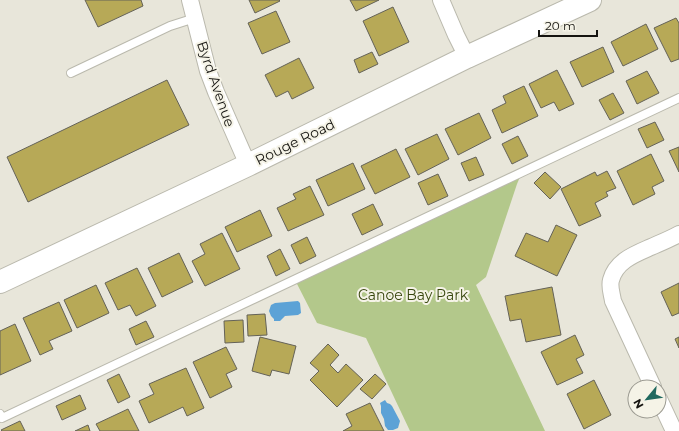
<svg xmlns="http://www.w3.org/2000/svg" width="679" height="431" font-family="Montserrat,sans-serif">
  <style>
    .green { fill: #b3c88b }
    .water { fill: #5ca2d6 }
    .building { fill: #b7a957; stroke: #646258 }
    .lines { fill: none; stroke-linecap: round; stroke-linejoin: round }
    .lane-casing { stroke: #bab9ad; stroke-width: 10 }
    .street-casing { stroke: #bab9ad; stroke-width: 18 }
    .secondary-casing { stroke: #bab9ad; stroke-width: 24 }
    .lane { stroke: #fff; stroke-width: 8 }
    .street { stroke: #fff; stroke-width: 16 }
    .secondary { stroke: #fff; stroke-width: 22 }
    .labels { text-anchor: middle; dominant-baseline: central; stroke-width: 4; stroke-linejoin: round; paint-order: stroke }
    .street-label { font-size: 14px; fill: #151410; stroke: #f5f3e7 }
    .park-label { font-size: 14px; fill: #37460d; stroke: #f5f3e7 }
  </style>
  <rect width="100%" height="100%" fill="#e8e6da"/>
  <polygon class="green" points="522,172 517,184 486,277 476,285 545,431 410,431 366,338 317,323 295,280"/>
  <g class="water">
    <polygon points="298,301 300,303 301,313 298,315 285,316 280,321 274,321 274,319 271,316 269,311 271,305 275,303"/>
    <polygon points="385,400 387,403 390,404 392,406 400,421 398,428 393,430 388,430 385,426 384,419 381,413 381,406 380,403"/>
  </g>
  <g class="building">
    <polygon points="85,0 141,0 143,6 98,27"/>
    <polygon points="249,0 279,0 280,1 255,13"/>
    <polygon points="350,0 379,0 356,11"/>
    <polygon points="393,7 409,42 379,56 363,21"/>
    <polygon points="276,11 290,42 262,54 248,23"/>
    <polygon points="676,18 679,23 679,59 671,62 654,28"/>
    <polygon points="646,24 658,49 623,66 611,42"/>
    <polygon points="603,47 614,72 582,87 570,62"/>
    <polygon points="372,52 378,64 359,73 354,60"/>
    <polygon points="299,58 314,88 292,99 288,91 276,97 265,75"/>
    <polygon points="557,70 574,104 559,111 554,102 541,108 529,84"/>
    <polygon points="647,71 659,93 637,104 626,81"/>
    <polygon points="167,80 189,125 28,202 7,157"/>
    <polygon points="524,86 538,116 502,133 492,110 506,103 503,96"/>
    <polygon points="613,93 624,113 610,120 599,100"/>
    <polygon points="479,113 491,138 458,155 445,129"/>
    <polygon points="655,122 664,140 647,148 638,129"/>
    <polygon points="437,134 449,159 418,175 405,149"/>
    <polygon points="518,136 528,156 512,164 502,144"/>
    <polygon points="679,147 679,172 669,151"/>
    <polygon points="396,149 410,177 375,194 361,166"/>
    <polygon points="651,154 664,181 652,187 655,194 633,205 617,171"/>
    <polygon points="476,157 484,175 469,181 461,163"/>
    <polygon points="353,163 365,189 328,206 316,180"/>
    <polygon points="607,171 616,188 606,192 608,196 595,203 601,216 579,226 561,189 595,172 597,176"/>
    <polygon points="545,172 561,187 550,199 534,183"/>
    <polygon points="438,174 448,196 428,205 418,183"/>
    <polygon points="310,186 324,215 288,231 277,208 296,199 293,194"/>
    <polygon points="373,204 383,225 362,235 352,214"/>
    <polygon points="260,210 272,236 237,252 225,227"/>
    <polygon points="556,225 577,235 557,276 515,256 526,233 548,242"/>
    <polygon points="222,233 240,269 205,286 192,261 205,254 200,244"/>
    <polygon points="307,237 316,256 300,264 291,245"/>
    <polygon points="280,249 290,269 276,276 267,256"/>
    <polygon points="179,253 193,282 162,297 148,268"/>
    <polygon points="137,268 156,306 136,316 130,305 118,310 105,283"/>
    <polygon points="679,283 679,313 672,316 661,292"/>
    <polygon points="96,285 109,313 77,328 64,300"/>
    <polygon points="552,287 561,335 526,342 521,319 510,321 505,296"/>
    <polygon points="59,302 72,331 49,341 53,349 40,355 23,318"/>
    <polygon points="265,314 267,335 248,336 247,315"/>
    <polygon points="243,320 244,342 225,343 224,321"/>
    <polygon points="146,321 154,337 136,345 129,329"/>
    <polygon points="15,324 31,361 0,375 0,331"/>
    <polygon points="575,335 584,355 576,359 583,373 557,385 541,352"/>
    <polygon points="260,337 296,346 289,374 272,370 270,376 252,371"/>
    <polygon points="679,337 679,348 675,339"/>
    <polygon points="328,344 339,355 330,365 338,373 346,364 363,380 337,407 310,380 319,371 310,363"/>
    <polygon points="226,347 237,369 226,374 232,387 210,398 193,362"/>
    <polygon points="186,368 204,408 187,416 183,407 149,423 139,401 154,394 149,384"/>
    <polygon points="119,374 130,397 118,403 107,380"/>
    <polygon points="375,374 386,384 372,399 360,389"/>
    <polygon points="594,380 611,415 584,429 567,394"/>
    <polygon points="80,395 86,409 62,420 56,406"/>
    <polygon points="370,403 384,431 343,431 352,426 346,414"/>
    <polygon points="128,409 139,431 100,431 96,424"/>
    <polygon points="20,421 25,431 2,431 1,430"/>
    <polygon points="88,425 90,431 75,431"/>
  </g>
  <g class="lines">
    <g class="lane-casing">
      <g id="lane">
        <polyline points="71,73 170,26 195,18"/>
        <polyline points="0,414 2,418 679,98"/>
      </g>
    </g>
    <g class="street-casing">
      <g id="street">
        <polyline points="190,0 208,71 216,92 248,165"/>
        <polyline points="441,0 456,35 467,57"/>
        <path d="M653,387L613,301C612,294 609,287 611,280C616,261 635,254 651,247C660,243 670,239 679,234"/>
        <polyline points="659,399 674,431"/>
      </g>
    </g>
    <g class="secondary-casing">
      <polyline id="secondary" points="0,282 248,165 467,57 590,0"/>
    </g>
    <use href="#lane" class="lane"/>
    <use href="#street" class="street"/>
    <use href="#secondary" class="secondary"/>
  </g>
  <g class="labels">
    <g class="street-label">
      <text transform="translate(216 84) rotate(71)">Byrd Avenue</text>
      <text transform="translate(295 142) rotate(-26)">Rouge Road</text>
    </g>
    <g class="park-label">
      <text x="413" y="295">Canoe Bay Park</text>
    </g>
  </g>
  <g transform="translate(647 399) rotate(241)"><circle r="19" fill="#f5f3e7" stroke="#9b9a91"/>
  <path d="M0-3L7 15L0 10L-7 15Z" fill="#20695f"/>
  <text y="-6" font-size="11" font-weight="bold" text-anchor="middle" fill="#151410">N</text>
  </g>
  <path d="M539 30v6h58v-6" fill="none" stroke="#151410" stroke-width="2"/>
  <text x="545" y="30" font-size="12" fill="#151410" stroke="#f5f3e7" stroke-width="3" paint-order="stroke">20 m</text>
</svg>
